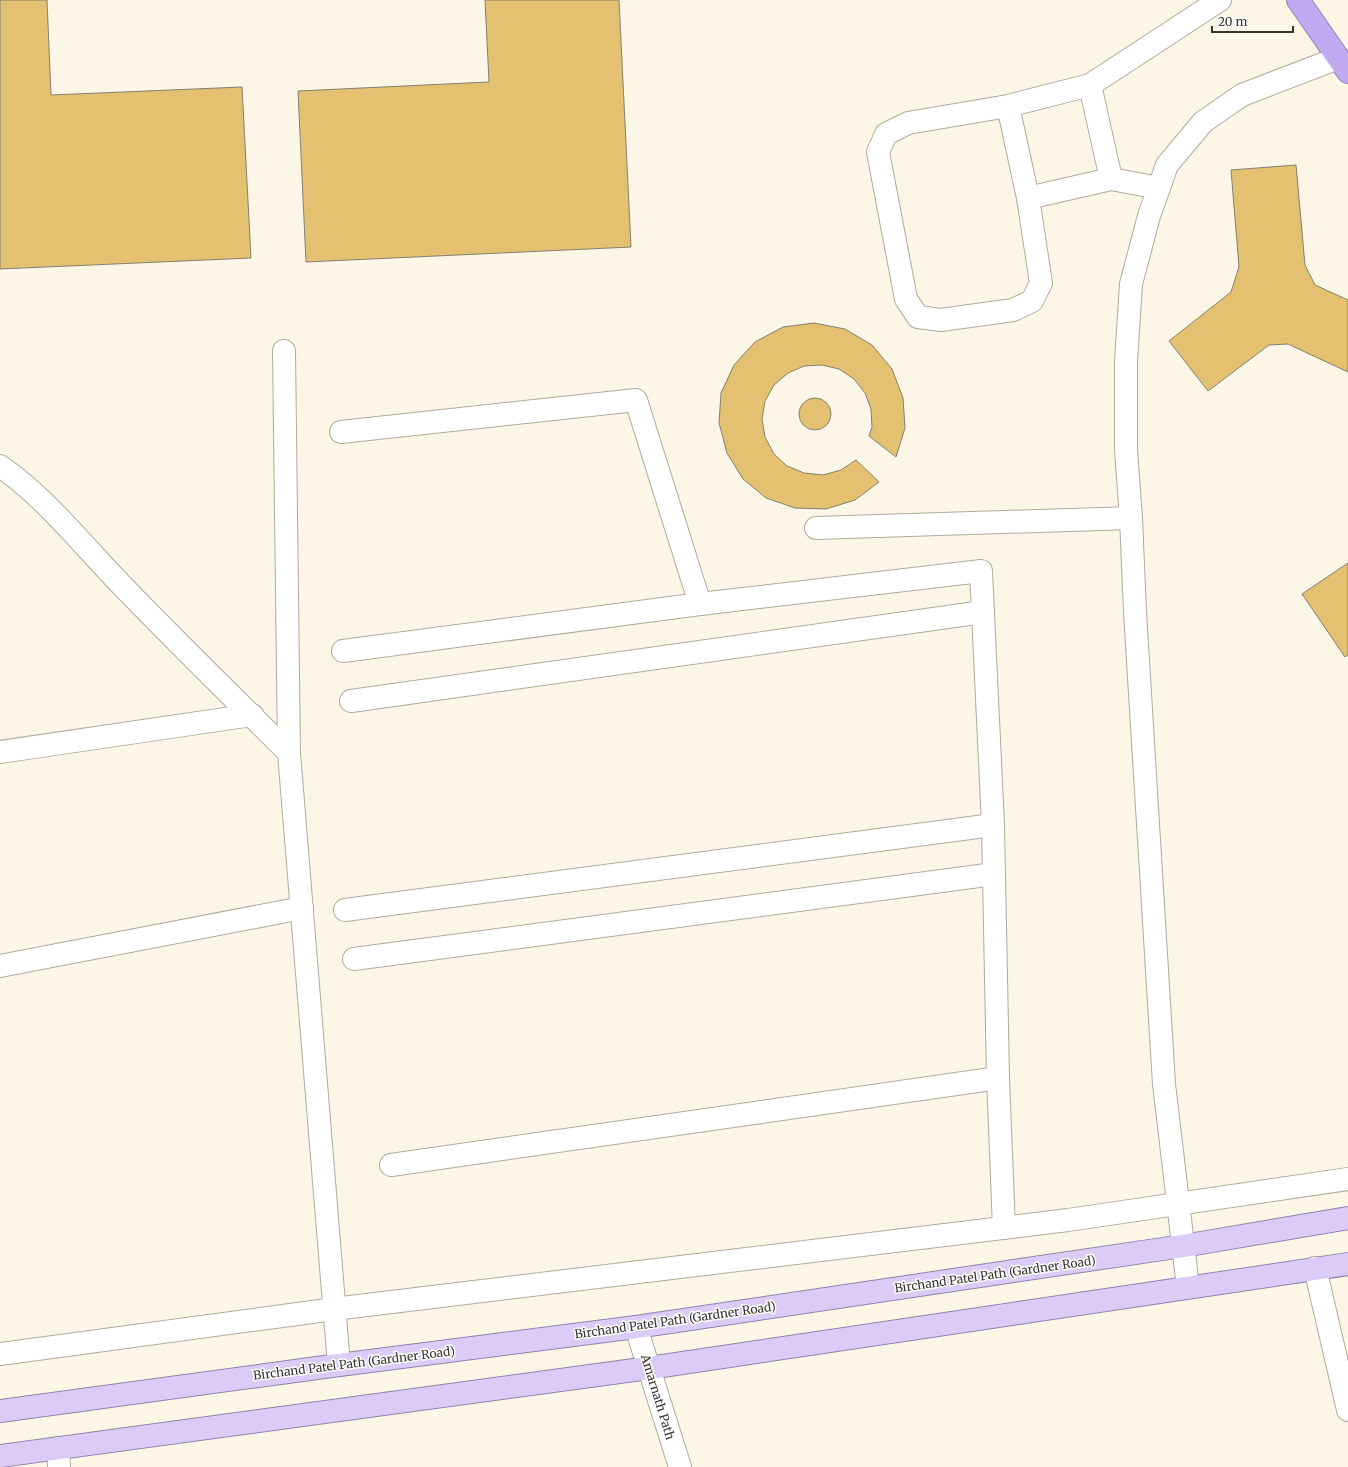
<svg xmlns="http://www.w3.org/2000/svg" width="1348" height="1467" font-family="Merriweather,serif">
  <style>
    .building { fill: #e3c170; stroke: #857f71 }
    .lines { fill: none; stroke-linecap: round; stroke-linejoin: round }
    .minor-casing { stroke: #b1ab9d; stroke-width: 24 }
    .major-casing { stroke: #9181ae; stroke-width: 24 }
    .highway-casing { stroke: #9181ae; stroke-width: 24 }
    .minor { stroke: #fff; stroke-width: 22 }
    .major { stroke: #daccf7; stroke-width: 22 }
    .highway { stroke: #c2aaf2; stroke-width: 22 }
    .labels { text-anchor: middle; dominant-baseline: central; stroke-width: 3; stroke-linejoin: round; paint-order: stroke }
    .street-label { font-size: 12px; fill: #37352f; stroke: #fff }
  </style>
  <rect width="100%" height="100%" fill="#fcf6e6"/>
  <g class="building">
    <polygon points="0,0 47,0 51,95 242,87 251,258 0,269"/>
    <polygon points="485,0 619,0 631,247 306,262 298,91 489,82"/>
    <polygon points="1296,165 1305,265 1315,285 1348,300 1348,372 1288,344 1269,345 1208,391 1169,341 1231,292 1239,267 1231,170"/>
    <polygon points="814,323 845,329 872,345 892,369 903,398 905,428 896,457 869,436 872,427 871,409 865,393 854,379 839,369 822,365 804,366 788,373 774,385 765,401 762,419 765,437 774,454 787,466 804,473 823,475 841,470 856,460 879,482 855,500 826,509 795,508 766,498 743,479 727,453 719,423 721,393 734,365 755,342 783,327"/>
    <circle cx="815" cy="414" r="16"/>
    <polygon points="1348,563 1348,655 1345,657 1302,594"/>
  </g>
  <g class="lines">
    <g class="minor-casing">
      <g id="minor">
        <polyline points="1090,85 1111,179"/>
        <polyline points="1008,106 1028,198 1041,283 1032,301 1013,310 941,320 918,317 906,299 878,152 886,134 908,123 1008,106 1090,85 1220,0"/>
        <polyline points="1028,198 1111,179 1159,188"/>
        <polyline points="284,351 289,753"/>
        <polyline points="341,432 636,400 700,604"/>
        <path d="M0,466C42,495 76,537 111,574C169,635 230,694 289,753L339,1365"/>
        <polyline points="816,528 1131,518"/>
        <polyline points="343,651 700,604 981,571 993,825 998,1078 1004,1228"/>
        <polyline points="351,701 983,612"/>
        <polyline points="0,752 252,715"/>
        <polyline points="345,910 993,825"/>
        <polyline points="354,959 994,874"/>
        <polyline points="0,966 302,908"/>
        <polyline points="391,1165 998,1078"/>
        <polyline points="1315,1268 1348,1410"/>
        <polyline points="1188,1287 1164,1084 1135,612 1131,518 1126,450 1126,361 1131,284 1149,216 1167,165 1203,122 1242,95 1338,58"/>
        <polyline points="636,1327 680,1467"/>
        <polyline points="0,1354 334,1309 1068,1220 1348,1179"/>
        <polyline points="58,1448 59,1467"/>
      </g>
    </g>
    <g class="major-casing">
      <g id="major">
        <polyline points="0,1411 339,1365 636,1327 1183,1246 1348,1218"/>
        <polyline points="0,1456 649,1368 1348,1264"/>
      </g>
    </g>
    <g class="highway-casing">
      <polyline id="highway" points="1298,0 1348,72"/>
    </g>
    <use href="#minor" class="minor"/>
    <use href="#major" class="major"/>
    <use href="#highway" class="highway"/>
  </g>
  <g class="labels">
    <g class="street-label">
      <text transform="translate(995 1274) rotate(-8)">Birchand Patel Path (Gardner Road)</text>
      <text transform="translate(675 1320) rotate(-8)">Birchand Patel Path (Gardner Road)</text>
      <text transform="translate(354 1363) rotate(-7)">Birchand Patel Path (Gardner Road)</text>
      <text transform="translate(658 1397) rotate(73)">Amarnath Path</text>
    </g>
  </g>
  <path d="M1212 26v6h81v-6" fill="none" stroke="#37352f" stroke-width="2"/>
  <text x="1218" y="26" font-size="12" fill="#37352f" stroke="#ffffff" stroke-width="3" paint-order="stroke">20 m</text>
</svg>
